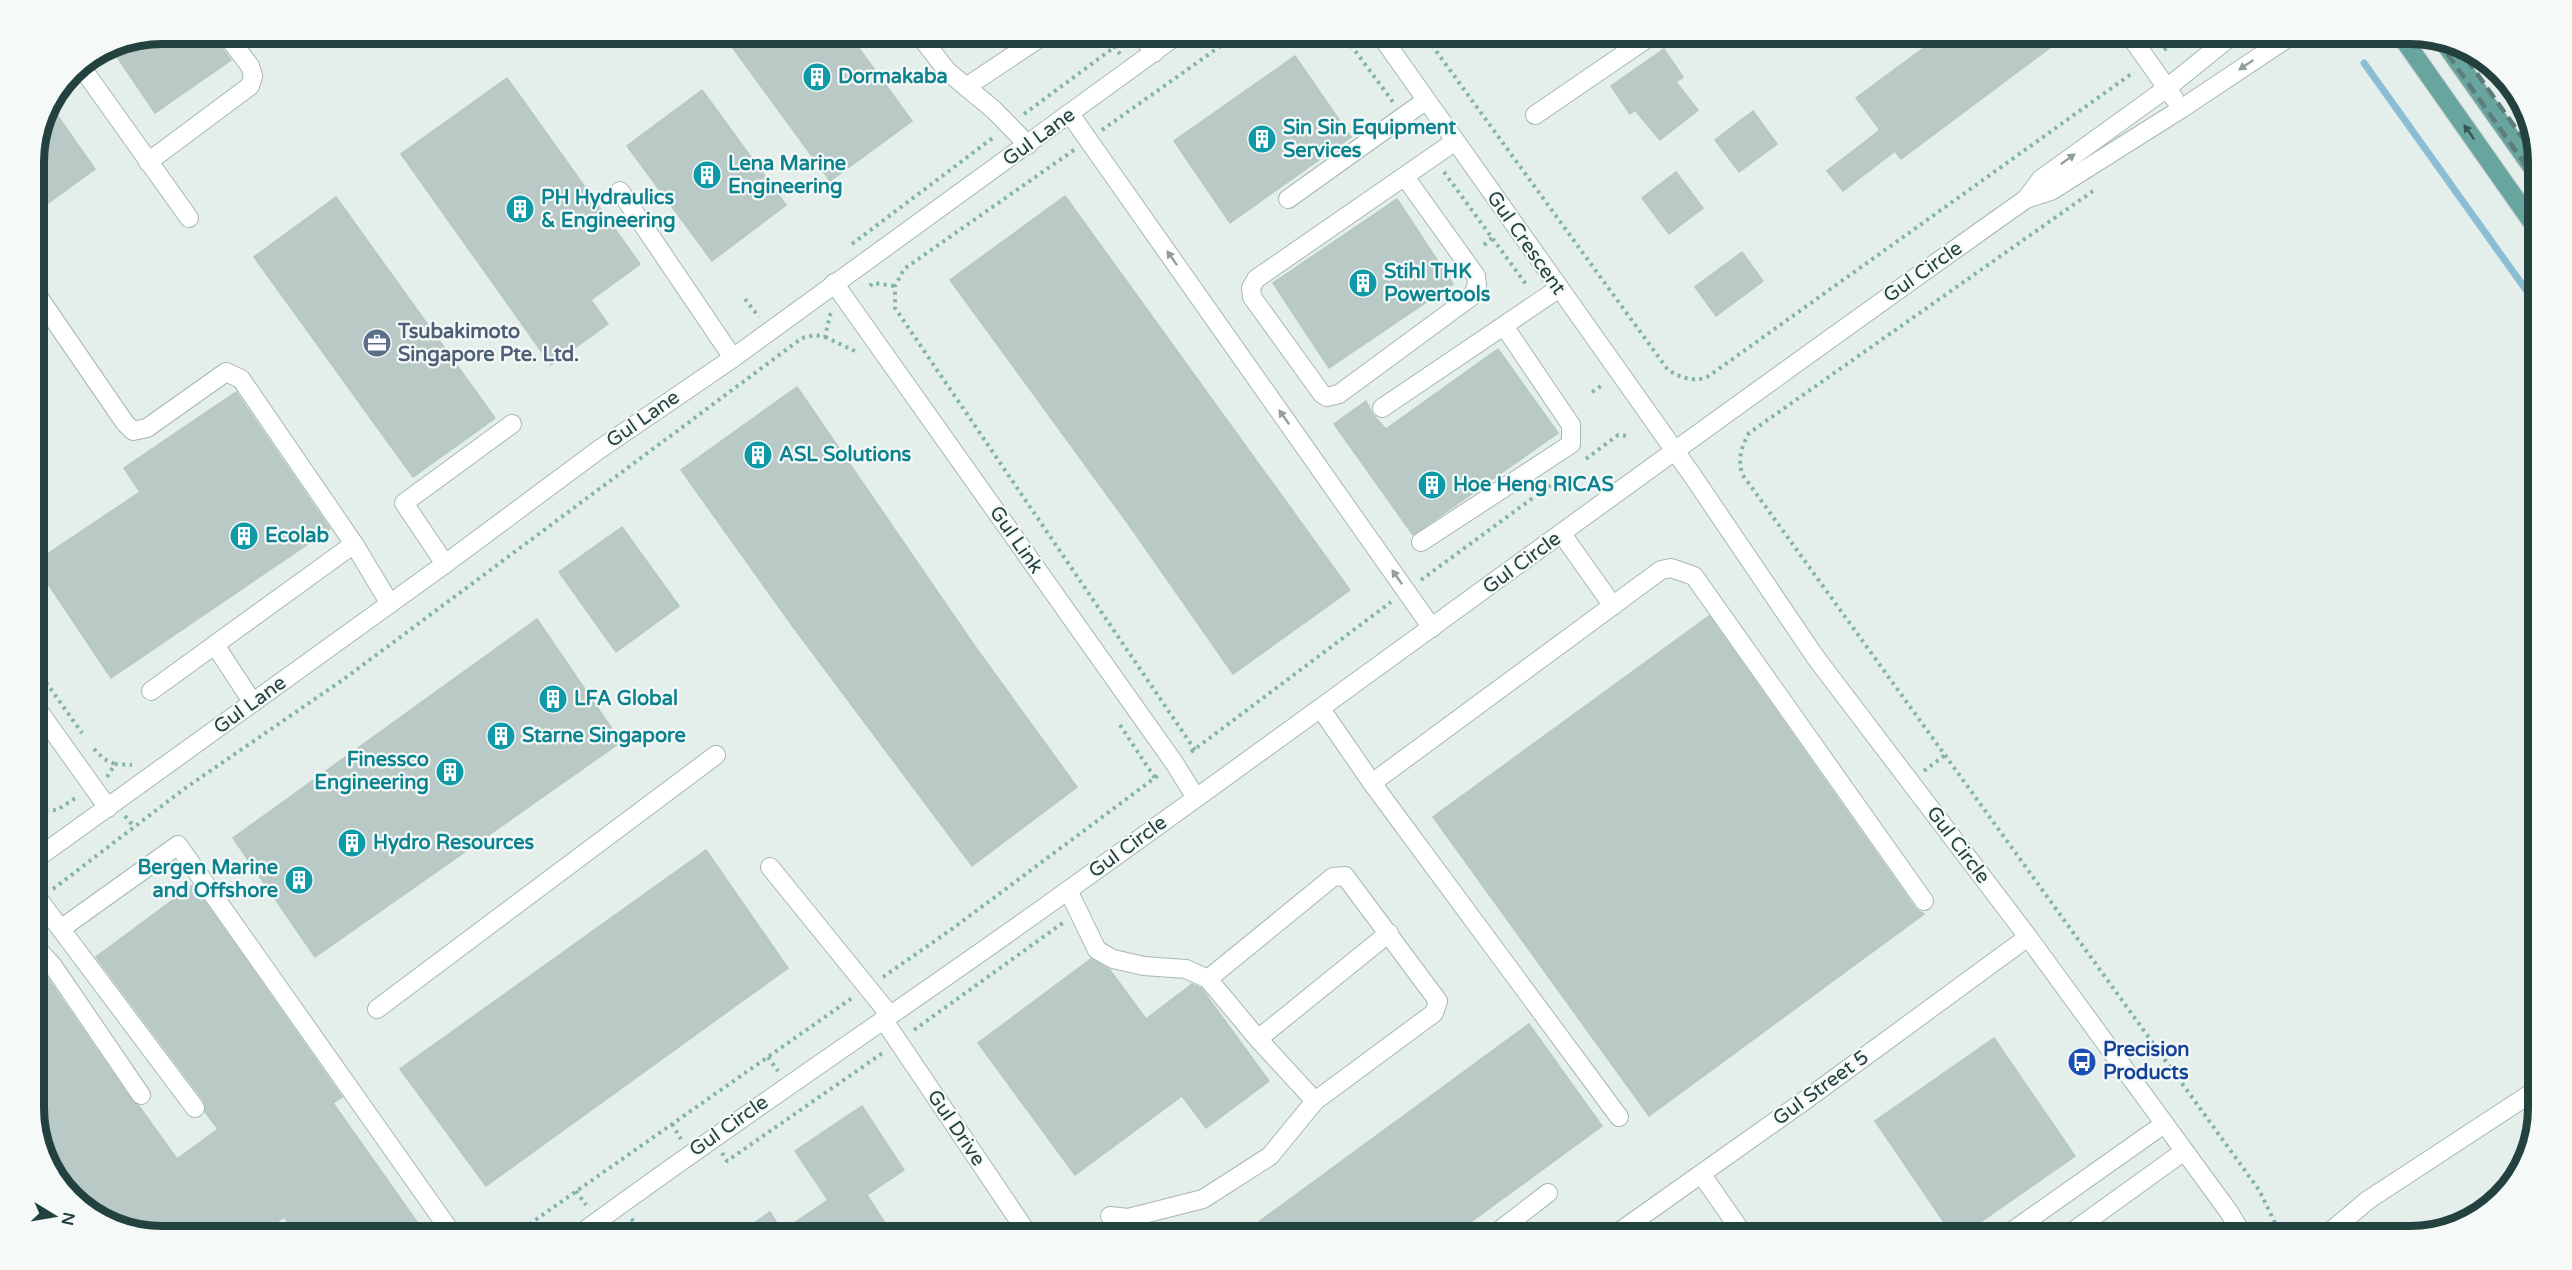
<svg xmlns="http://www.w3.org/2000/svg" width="2572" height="1270" font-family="'Varela Round',sans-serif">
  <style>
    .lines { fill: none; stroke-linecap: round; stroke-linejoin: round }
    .stream { stroke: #8bbdd4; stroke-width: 7 }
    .building { fill: #b9c9c5; stroke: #b6c8c4; stroke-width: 1.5 }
    .minor-casing { stroke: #a6b7b4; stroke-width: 20 }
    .major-casing { stroke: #c1cac9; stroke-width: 20 }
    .path { stroke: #84b3ac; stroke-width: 4; stroke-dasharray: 3 4.5; stroke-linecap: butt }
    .minor { stroke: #fff; stroke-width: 18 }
    .major { stroke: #68a59f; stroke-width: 18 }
    .rail { stroke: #5e7c79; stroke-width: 4.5; stroke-dasharray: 12 6; stroke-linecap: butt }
    .oneway { fill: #91a09e }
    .oneway2 { fill: #345a56 }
    .labels { text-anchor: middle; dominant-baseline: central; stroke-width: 4.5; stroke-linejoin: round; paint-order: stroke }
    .culture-label { font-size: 20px; font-weight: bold; fill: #0d838f; stroke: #f5faf9; text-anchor: start }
    .street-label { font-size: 20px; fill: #23413e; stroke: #f5faf9 }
    .service-label { font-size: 20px; font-weight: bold; fill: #4e5e75; stroke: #f5faf9; text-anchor: start }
    .transit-label { font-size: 20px; font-weight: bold; fill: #164399; stroke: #f5faf9; text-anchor: start }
    .rim { fill: none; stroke: #23413e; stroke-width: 8 }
  </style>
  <rect width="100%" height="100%" fill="#e4eeeb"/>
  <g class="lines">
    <polyline class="stream" points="2364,63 2539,308"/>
  </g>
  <g class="building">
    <polygon points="162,33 214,33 216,40 231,60 155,113 109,45"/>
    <polygon points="722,33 848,33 912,121 830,181"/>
    <polygon points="1944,33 2048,33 2056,43 1901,159 1895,151 1843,191 1827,171 1880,130 1856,98"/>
    <polygon points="1664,49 1683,77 1676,82 1698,110 1660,140 1635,110 1630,114 1611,86"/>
    <polygon points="1295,56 1351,137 1230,223 1174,141"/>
    <polygon points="507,78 640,264 591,300 608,324 551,365 401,154"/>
    <polygon points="702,90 786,205 712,261 627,146"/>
    <polygon points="48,102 95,169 33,214 33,154"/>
    <polygon points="1753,111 1777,144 1739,172 1715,140"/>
    <polygon points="1676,172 1703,208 1669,234 1642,198"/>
    <polygon points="1065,196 1350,590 1233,674 1129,525 950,280"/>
    <polygon points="336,197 495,418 413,477 254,257"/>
    <polygon points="1397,199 1453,284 1329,368 1273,283"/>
    <polygon points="1742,252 1763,281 1716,316 1695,287"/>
    <polygon points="1498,349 1558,433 1413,535 1334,424 1366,401 1373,415 1386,429"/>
    <polygon points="797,387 974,645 1077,787 972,866 791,624 681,470"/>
    <polygon points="236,392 330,529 111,678 34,563 140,492 124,468"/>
    <polygon points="622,527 679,606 616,652 559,572"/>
    <polygon points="1709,616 1915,908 1924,914 1649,1116 1433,817"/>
    <polygon points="537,619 621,742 315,957 233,838"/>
    <polygon points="706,850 788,968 486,1186 400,1069"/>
    <polygon points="193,885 342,1097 333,1103 420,1226 405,1237 298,1237 284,1217 256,1237 162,1237 105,1224 55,1180 33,1117 33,981 44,973 132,1101 139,1106 177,1159 218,1129 205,1112 204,1101 96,957"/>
    <polygon points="1091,959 1110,970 1146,1019 1192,984 1201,988 1269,1081 1206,1128 1182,1096 1075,1175 978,1043"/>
    <polygon points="1529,1024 1602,1126 1450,1237 1238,1237"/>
    <polygon points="1994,1038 2075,1156 1959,1237 1954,1237 1875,1121"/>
    <polygon points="862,1106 904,1170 867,1195 894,1237 733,1237 770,1212 782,1231 828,1200 795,1151"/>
  </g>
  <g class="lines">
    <g class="minor-casing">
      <g id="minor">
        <polyline points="288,33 300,33"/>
        <polyline points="918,33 947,71 994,110 1028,145"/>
        <polyline points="1140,33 1154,53"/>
        <polyline points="1379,33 1692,475 1816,658 2028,937 2229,1212 2244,1237"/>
        <polyline points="2128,33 2174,98"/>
        <polyline points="80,65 189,218"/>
        <polyline points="966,87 1047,33"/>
        <polyline points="1070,114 1432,628"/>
        <polyline points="1535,115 1655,33"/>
        <polyline points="148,162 250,86 253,76 250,66 225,33"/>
        <polyline points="1405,177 1476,276 1477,286 1472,296 1339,394 1327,397 1322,394 1252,297 1251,288 1256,279 1454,142"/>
        <polyline points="620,191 733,358"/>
        <polyline points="1288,199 1425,101"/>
        <polyline points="2026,199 2041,179 2167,88 2235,33"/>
        <polyline points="834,283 1175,764 1196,798"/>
        <polyline points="33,289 125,423 133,431 147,428 226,372 241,379 354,544 390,604"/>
        <polyline points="1382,408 1558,289"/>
        <polyline points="1562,534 1613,606"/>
        <polyline points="1421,542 1571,444 1571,425 1504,326"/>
        <polyline points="445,564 404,503 512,424"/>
        <polyline points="215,645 253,703"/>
        <polyline points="151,691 354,544"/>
        <polyline points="33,703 108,808"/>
        <polyline points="1321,709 1372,783 1619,1117"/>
        <polyline points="1372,783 1661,570 1671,568 1694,576 1924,901"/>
        <polyline points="33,861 445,564 597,451 733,358 1180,33"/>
        <polyline points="770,867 889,1014"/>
        <polyline points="1068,890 1097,950 1113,959 1144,966 1186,969 1208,979 1258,1039 1315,1101"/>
        <polyline points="33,892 195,1108"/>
        <polyline points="62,928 178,845 451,1232 444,1237"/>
        <polyline points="33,950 43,955 53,966 141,1095"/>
        <polyline points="377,1009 716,755"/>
        <polyline points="883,1019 1030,1237"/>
        <polyline points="1258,1039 1389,933"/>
        <polyline points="1702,1175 1745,1237"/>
        <polyline points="1110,1216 1128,1218 1203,1199 1270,1156 1315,1101 1434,1013 1438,1001 1345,876 1333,877 1208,979"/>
        <path d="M576,1237C740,1116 909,1005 1074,886C1392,658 1706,425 2026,199L2051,191L2181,109L2295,33"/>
        <polyline points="1491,1237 1548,1193"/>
        <polyline points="1612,1237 1811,1096 2028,937"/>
        <polyline points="2004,1237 2164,1124"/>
        <polyline points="2065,1237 2183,1152"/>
        <polyline points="2324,1237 2368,1200 2539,1088"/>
      </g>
    </g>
    <g class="major-casing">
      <g id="major">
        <polyline points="2399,33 2539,232"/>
        <polyline points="2443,41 2539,177"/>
      </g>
    </g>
    <g class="path">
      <polyline points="1342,33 1393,102"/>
      <path d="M1423,33L1668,370C1681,378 1691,381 1706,378L2134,72"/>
      <polyline points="1331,34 1332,33"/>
      <polyline points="1109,40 1120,54"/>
      <polyline points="2164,50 2186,33"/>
      <polyline points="1024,114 1124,40"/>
      <polyline points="1102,130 1239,33"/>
      <polyline points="1074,150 904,269 895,286 895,308 1195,750"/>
      <polyline points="1444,172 1528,287"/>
      <path d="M2093,191L1749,433C1741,448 1738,457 1742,474L2259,1190L2282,1237"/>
      <polyline points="852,244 994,137"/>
      <polyline points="1484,245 1492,238"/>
      <polyline points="870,286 873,283 895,286"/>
      <polyline points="745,299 759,317"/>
      <polyline points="825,337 857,352"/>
      <polyline points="1592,392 1604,384"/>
      <polyline points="1586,459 1618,435 1628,436"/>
      <polyline points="1421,580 1560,478"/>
      <polyline points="33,664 82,733"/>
      <polyline points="1120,725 1155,778"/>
      <polyline points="94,749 104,759 115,764"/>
      <polyline points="1191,752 1391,602"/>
      <polyline points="1924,771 1945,755"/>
      <polyline points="33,776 36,791 35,811"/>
      <polyline points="107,777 115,764 132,765"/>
      <polyline points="125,816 134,827"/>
      <polyline points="33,823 35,811 57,810 77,797"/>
      <polyline points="53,889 184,789 344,679 802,338 815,335 825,337 830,315 832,313"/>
      <polyline points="883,977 952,929 1160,774"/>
      <polyline points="914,1030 1064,922"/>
      <polyline points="768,1057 778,1071"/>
      <polyline points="672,1124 681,1139"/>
      <polyline points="722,1153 727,1161 884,1052"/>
      <polyline points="576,1191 586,1205"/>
      <polyline points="511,1237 852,998"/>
      <polyline points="627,1237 638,1228 631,1218"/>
    </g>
    <use href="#minor" class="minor"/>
    <use href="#major" class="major"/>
    <g class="rail">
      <polyline points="2437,39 2539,184"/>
      <polyline points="2456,44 2539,161"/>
    </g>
  </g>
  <defs><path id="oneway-solid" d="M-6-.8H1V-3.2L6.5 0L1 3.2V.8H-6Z" transform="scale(1.5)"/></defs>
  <g class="oneway">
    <use href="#oneway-solid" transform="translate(2246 65) rotate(146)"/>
    <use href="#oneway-solid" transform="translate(2068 159) rotate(-36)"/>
    <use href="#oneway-solid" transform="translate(1172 258) rotate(-125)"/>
    <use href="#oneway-solid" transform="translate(1284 417) rotate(-125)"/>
    <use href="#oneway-solid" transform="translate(1397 577) rotate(-125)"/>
  </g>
  <use class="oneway2" href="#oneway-solid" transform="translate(2469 132) rotate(-125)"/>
  <defs>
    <g id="building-disc" transform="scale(1.5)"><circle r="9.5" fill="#0f9aa8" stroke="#f5faf9"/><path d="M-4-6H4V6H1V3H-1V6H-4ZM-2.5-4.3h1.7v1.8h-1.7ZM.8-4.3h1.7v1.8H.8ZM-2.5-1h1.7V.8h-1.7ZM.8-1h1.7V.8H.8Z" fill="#fff"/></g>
    <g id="office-disc" transform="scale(1.5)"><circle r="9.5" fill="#5c6f8a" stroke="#f5faf9"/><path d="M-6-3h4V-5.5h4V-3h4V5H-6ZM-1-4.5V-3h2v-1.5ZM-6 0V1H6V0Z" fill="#fff"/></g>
    <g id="bus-disc" transform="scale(1.5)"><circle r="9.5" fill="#1a4fb4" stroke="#f5faf9"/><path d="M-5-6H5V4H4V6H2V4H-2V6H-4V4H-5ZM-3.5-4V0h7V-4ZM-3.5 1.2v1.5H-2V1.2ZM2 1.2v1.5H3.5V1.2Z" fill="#fff"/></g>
  </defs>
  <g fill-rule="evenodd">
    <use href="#building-disc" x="817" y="77"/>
    <use href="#building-disc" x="1262" y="139"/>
    <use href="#building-disc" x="707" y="175"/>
    <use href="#building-disc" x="520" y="209"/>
    <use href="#building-disc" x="1363" y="283"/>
    <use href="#office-disc" x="377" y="343"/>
    <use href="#building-disc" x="758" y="455"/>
    <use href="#building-disc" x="1432" y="485"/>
    <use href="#building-disc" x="244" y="536"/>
    <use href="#building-disc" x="553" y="699"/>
    <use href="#building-disc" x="501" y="736"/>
    <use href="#building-disc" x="450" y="772"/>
    <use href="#building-disc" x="352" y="843"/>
    <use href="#building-disc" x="299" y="880"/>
    <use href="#bus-disc" x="2082" y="1062"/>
  </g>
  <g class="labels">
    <g class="culture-label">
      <text x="838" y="77">Dormakaba</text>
      <text x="1283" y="128">Sin Sin Equipment<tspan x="1283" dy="23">Services</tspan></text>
      <text x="728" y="164">Lena Marine<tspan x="728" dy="23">Engineering</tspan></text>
      <text x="541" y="198">PH Hydraulics<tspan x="541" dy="23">&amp; Engineering</tspan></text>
      <text x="1384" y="272">Stihl THK<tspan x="1384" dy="23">Powertools</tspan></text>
      <text x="779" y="455">ASL Solutions</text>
      <text x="1453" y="485">Hoe Heng RICAS</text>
      <text x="265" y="536">Ecolab</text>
      <text x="574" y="699">LFA Global</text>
      <text x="522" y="736">Starne Singapore</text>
      <text x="429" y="760" text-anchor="end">Finessco<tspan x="429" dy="23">Engineering</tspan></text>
      <text x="373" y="843">Hydro Resources</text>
      <text x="278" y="868" text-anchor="end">Bergen Marine<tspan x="278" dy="23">and Offshore</tspan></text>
    </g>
    <g class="street-label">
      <text transform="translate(1039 137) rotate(-36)">Gul Lane</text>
      <text transform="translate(1526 243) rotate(55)">Gul Crescent</text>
      <text transform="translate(1923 272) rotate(-35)">Gul Circle</text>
      <text transform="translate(643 419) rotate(-35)">Gul Lane</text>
      <text transform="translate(1016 540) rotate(55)">Gul Link</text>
      <text transform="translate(1522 563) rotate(-36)">Gul Circle</text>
      <text transform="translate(250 705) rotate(-36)">Gul Lane</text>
      <text transform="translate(1958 845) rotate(53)">Gul Circle</text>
      <text transform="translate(1128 847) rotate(-36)">Gul Circle</text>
      <text transform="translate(1821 1088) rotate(-36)">Gul Street 5</text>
      <text transform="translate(729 1126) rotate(-35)">Gul Circle</text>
      <text transform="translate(956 1128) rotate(56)">Gul Drive</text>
    </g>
    <g class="service-label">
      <text x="398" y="332">Tsubakimoto<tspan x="398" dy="23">Singapore Pte. Ltd.</tspan></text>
    </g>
    <g class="transit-label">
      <text x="2103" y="1050">Precision<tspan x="2103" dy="23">Products</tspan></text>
    </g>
  </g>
  <path d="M0 0H2572V1270H0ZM162 44H2410A118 118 0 0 1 2528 162V1108A118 118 0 0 1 2410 1226H162A118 118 0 0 1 44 1108V162A118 118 0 0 1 162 44Z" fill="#f5faf9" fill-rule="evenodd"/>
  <path class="rim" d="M162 44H2410A118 118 0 0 1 2528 162V1108A118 118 0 0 1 2410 1226H162A118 118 0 0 1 44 1108V162A118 118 0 0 1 162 44Z"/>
  <g transform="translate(54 1216) rotate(101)" stroke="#f5faf9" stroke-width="4.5" paint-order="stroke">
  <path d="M0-4.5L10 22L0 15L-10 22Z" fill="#23413e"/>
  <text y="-9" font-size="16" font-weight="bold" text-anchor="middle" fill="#23413e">N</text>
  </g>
</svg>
